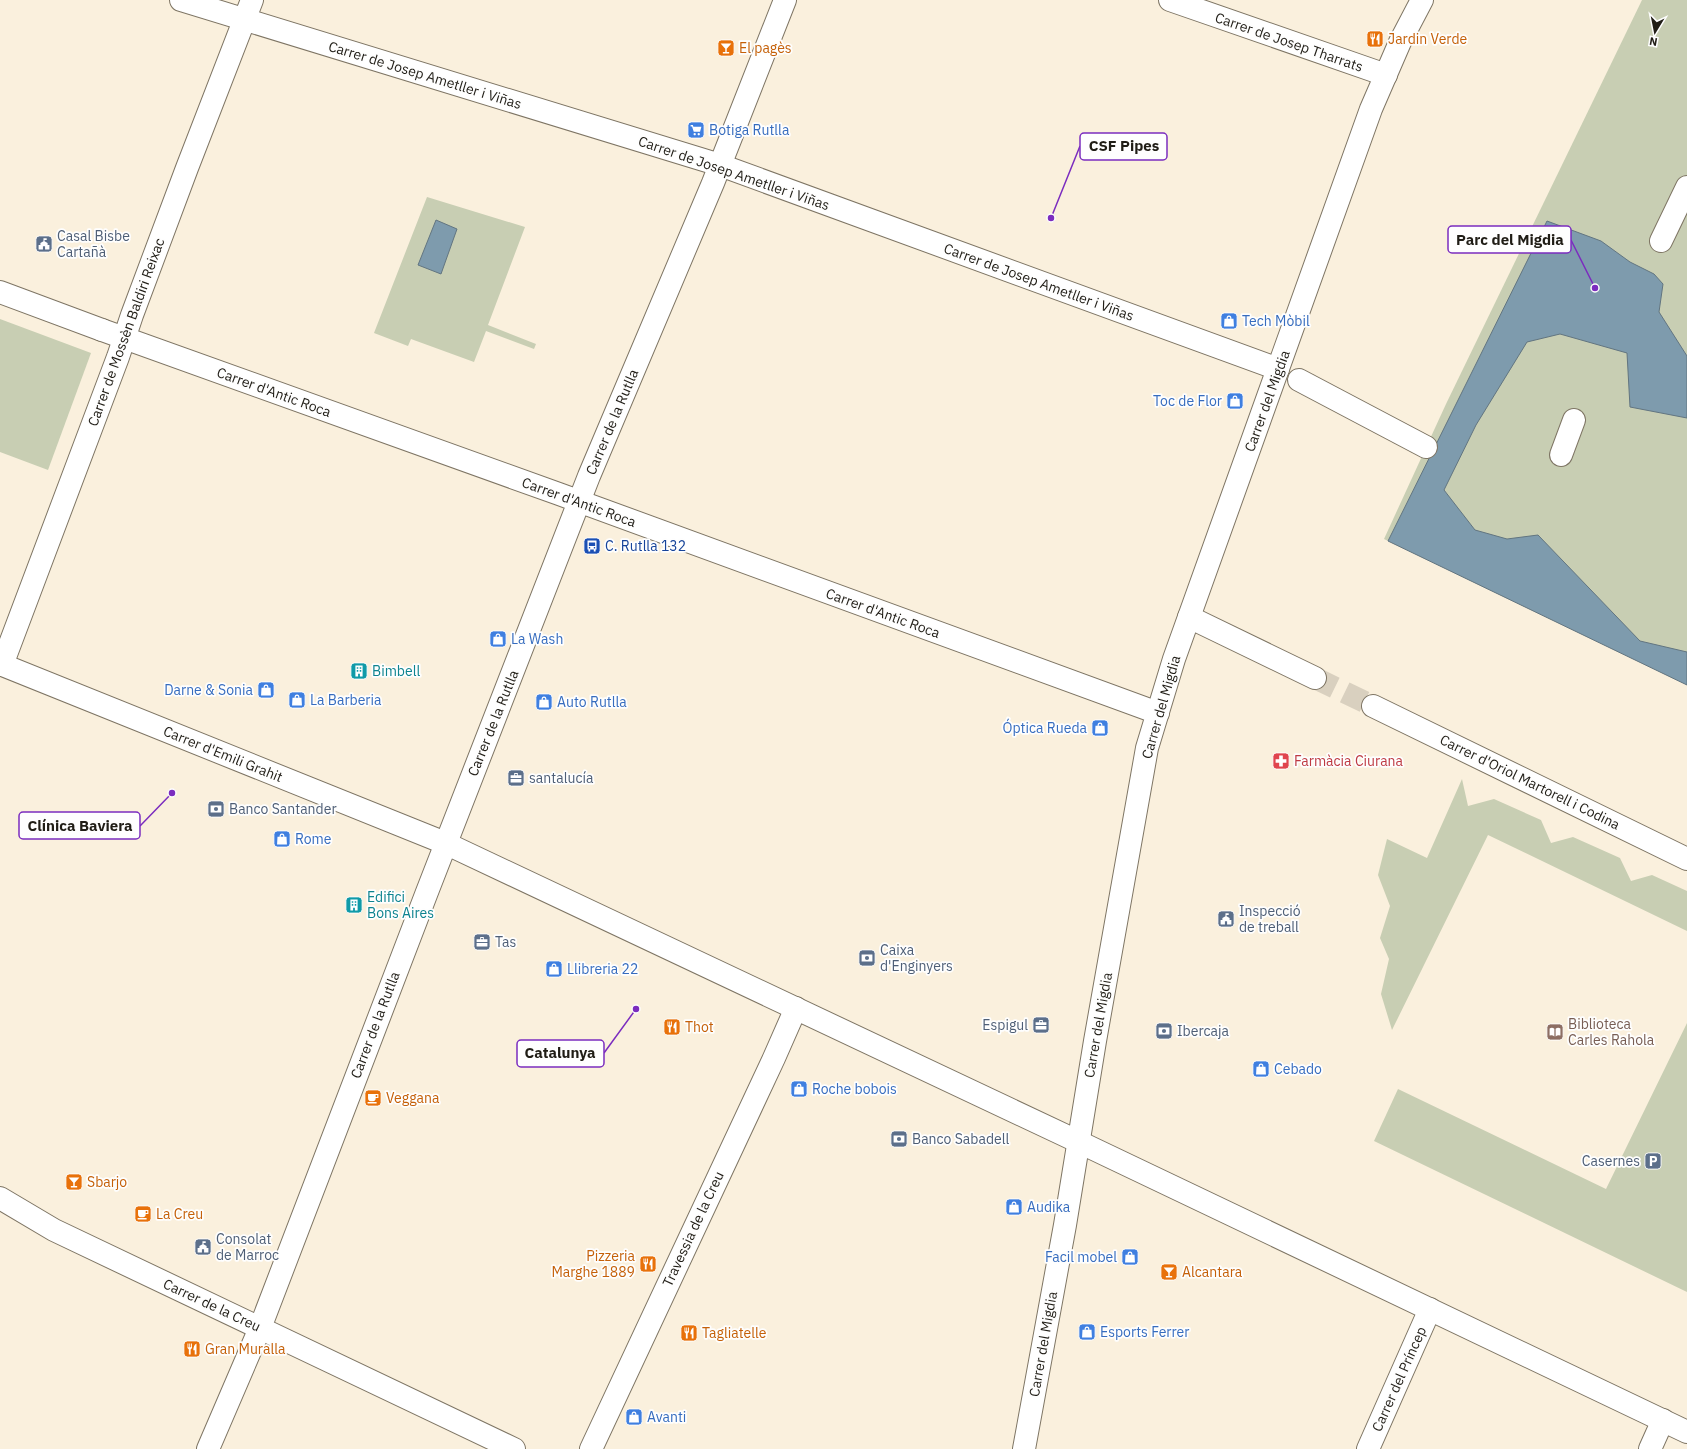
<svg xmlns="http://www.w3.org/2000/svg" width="1687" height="1449" font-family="'IBM Plex Sans',sans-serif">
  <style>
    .green { fill: #c8ceb3 }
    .water { fill: #7e9bad; stroke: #627580 }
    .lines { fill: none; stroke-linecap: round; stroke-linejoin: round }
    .minor-tunnel { stroke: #d9d0bf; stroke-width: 22; stroke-dasharray: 22 11; stroke-linecap: butt }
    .pedestrian-casing { stroke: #7e7564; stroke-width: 24 }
    .minor-casing { stroke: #7e7564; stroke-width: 24 }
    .secondary-casing { stroke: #7e7564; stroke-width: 24 }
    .pedestrian { stroke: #fff; stroke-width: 22 }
    .minor { stroke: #fff; stroke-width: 22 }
    .secondary { stroke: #fff; stroke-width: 22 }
    .labels { text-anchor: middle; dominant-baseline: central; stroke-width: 3.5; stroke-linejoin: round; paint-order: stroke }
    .food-label { font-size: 14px; fill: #c56008; stroke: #fefefe; text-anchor: start }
    .street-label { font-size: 14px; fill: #201d16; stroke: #fefefe }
    .shop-label { font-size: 14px; fill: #366cbe; stroke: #fefefe; text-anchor: start }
    .service-label { font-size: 14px; fill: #4e5e75; stroke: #fefefe; text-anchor: start }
    .transit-label { font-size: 14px; fill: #164399; stroke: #fefefe; text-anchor: start }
    .culture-label { font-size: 14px; fill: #0d838f; stroke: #fefefe; text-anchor: start }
    .health-label { font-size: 14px; fill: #be3a42; stroke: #fefefe; text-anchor: start }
    .education-label { font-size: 14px; fill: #785e54; stroke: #fefefe; text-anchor: start }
    .leader { fill: none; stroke: #7b2cbf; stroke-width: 1.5 }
    .callout-dot { fill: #7b2cbf; stroke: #fefefe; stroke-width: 1.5 }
    .callout { fill: #fefefe; stroke: #7b2cbf; stroke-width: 1.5 }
    .callout-label { font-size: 15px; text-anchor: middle; font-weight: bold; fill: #201d16 }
  </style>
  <rect width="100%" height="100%" fill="#faf0dd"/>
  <g class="green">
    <polygon points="1642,0 1687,0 1687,685 1384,539 1446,404"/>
    <polygon points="427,197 525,227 488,325 536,344 534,349 486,331 474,362 411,339 408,346 374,333"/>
    <polygon points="0,319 91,353 48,470 0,452"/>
    <polygon points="1462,779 1468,806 1494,799 1541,820 1551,843 1573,837 1620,858 1631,881 1652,875 1687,891 1687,931 1488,835 1392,1030 1381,994 1389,959 1380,938 1390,906 1378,875 1387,839 1427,858"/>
    <polygon points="1687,1023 1687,1292 1374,1141 1398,1089 1606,1189"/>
  </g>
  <g class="water">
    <polygon points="436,220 457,229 441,274 418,265"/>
    <polygon points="1547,221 1601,241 1630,262 1654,274 1663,284 1659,312 1687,356 1687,418 1630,407 1627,353 1560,334 1527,342 1476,425 1444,490 1475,530 1507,539 1538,535 1640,641 1687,652 1687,685 1388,541"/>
  </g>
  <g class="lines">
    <polyline class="minor-tunnel" points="1315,678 1373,706"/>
    <g class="pedestrian-casing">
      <g id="pedestrian">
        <polyline points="1661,241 1687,187"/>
        <polyline points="0,292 102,330"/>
        <polyline points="1299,380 1426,447"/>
        <polyline points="1561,455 1574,420"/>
      </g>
    </g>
    <g class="minor-casing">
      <g id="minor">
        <polyline points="181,0 720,165 1278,369"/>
        <polyline points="1170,0 1386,75"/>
        <polyline points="102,330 559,494 1158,713"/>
        <polyline points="1189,617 1315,678"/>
        <polyline points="2,665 118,357 132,315 187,168 252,0"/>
        <polyline points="1373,706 1687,859"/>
        <polyline points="0,1198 54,1230 514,1449"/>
        <polyline points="208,1449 260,1328 427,892 589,476 713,183 785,0"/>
        <polyline points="591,1449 774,1058 796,1008"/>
        <polyline points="1024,1449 1065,1225 1095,1041 1147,748 1174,659 1371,109 1400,42 1422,0"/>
        <polyline points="1368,1449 1430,1309"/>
        <polyline points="1650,1449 1663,1420"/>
      </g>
    </g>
    <g class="secondary-casing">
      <polyline id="secondary" points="0,664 445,843 1079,1142 1687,1432"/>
    </g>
    <use href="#pedestrian" class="pedestrian"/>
    <use href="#minor" class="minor"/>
    <use href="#secondary" class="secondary"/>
  </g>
  <defs>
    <g id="restaurant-square" transform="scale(0.9)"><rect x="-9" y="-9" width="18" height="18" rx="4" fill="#e8710a" stroke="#fefefe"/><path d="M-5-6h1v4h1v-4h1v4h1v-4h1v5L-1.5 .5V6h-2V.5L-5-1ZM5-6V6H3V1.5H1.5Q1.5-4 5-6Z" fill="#fff"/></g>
    <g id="bar-square" transform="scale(0.9)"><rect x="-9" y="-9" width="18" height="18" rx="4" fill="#e8710a" stroke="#fefefe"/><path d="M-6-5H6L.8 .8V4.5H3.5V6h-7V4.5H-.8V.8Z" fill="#fff"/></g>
    <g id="supermarket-square" transform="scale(0.9)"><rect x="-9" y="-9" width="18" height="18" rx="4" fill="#3f7fe0" stroke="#fefefe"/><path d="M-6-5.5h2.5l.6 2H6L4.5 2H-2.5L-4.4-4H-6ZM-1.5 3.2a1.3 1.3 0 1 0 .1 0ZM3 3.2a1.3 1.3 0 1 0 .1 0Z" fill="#fff"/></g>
    <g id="civic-square" transform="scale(0.9)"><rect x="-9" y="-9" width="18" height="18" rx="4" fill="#5c6f8a" stroke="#fefefe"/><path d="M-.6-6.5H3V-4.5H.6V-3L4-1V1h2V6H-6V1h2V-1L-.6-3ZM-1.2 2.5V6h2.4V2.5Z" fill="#fff"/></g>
    <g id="shop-square" transform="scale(0.9)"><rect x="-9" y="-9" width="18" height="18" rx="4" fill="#3f7fe0" stroke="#fefefe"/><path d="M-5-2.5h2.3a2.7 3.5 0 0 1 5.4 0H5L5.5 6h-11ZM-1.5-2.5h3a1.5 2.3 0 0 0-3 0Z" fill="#fff"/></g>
    <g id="bus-square" transform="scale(0.9)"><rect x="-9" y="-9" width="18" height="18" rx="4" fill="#1a4fb4" stroke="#fefefe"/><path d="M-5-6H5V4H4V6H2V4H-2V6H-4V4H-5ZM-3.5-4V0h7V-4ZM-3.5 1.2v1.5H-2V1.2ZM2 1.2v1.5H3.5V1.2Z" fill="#fff"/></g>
    <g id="building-square" transform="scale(0.9)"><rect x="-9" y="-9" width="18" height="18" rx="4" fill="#0f9aa8" stroke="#fefefe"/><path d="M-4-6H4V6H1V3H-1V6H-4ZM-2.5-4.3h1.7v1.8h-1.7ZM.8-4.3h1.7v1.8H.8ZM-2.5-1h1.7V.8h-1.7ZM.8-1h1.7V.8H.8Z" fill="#fff"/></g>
    <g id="pharmacy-square" transform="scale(0.9)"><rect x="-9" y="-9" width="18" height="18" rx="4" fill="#e0444e" stroke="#fefefe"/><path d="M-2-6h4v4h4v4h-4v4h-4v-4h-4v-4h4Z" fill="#fff"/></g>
    <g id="office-square" transform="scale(0.9)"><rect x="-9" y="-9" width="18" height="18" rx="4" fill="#5c6f8a" stroke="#fefefe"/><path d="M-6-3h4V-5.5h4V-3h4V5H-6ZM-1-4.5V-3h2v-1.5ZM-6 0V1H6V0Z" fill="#fff"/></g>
    <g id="bank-square" transform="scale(0.9)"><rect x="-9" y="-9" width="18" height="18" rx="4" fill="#5c6f8a" stroke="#fefefe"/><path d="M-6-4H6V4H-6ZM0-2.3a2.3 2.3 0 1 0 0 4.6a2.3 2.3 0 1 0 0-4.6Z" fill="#fff"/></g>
    <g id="library-square" transform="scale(0.9)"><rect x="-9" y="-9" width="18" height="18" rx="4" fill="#8d6e63" stroke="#fefefe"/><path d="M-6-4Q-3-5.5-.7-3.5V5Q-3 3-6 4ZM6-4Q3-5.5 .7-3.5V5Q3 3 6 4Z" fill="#fff"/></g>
    <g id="cafe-square" transform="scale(0.9)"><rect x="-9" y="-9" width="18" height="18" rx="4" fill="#e8710a" stroke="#fefefe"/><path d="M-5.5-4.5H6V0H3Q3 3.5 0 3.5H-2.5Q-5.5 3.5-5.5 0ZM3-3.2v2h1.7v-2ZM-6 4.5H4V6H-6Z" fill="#fff"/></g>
    <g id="parking-square" transform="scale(0.9)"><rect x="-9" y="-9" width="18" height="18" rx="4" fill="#5c6f8a" stroke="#fefefe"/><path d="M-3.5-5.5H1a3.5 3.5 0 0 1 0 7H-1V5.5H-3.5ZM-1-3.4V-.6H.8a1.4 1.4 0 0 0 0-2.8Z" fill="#fff"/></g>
  </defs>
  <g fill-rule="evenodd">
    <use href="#restaurant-square" x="1375" y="39"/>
    <use href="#bar-square" x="726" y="48"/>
    <use href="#supermarket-square" x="696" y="130"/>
    <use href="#civic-square" x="44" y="244"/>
    <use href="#shop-square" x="1229" y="321"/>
    <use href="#shop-square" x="1235" y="401"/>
    <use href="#bus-square" x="592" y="546"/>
    <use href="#shop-square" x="498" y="639"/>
    <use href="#building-square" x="359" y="671"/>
    <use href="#shop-square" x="266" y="690"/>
    <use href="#shop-square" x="297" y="700"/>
    <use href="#shop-square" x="544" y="702"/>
    <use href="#shop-square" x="1100" y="728"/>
    <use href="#pharmacy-square" x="1281" y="761"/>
    <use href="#office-square" x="516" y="778"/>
    <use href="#bank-square" x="216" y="809"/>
    <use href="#shop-square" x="282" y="839"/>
    <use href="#building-square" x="354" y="905"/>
    <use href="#civic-square" x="1226" y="919"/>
    <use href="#office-square" x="482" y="942"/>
    <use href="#bank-square" x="867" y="958"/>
    <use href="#shop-square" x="554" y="969"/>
    <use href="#office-square" x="1041" y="1025"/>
    <use href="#restaurant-square" x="672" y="1027"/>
    <use href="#bank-square" x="1164" y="1031"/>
    <use href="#library-square" x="1555" y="1032"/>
    <use href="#shop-square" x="1261" y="1069"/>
    <use href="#shop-square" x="799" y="1089"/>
    <use href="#cafe-square" x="373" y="1098"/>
    <use href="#bank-square" x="899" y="1139"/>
    <use href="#parking-square" x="1653" y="1161"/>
    <use href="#bar-square" x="74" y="1182"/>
    <use href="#shop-square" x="1014" y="1207"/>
    <use href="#cafe-square" x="143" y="1214"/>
    <use href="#civic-square" x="203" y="1247"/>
    <use href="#shop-square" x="1130" y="1257"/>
    <use href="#restaurant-square" x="648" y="1264"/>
    <use href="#bar-square" x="1169" y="1272"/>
    <use href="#shop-square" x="1087" y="1332"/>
    <use href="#restaurant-square" x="689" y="1333"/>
    <use href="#restaurant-square" x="192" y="1349"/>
    <use href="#shop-square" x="634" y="1417"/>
  </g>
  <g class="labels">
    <g class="food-label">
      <text x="1388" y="39">Jardin Verde</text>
      <text x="739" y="48">El pagès</text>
      <text x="685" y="1027">Thot</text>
      <text x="386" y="1098">Veggana</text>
      <text x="87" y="1182">Sbarjo</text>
      <text x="156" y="1214">La Creu</text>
      <text x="635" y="1256" text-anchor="end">Pizzeria<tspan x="635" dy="16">Marghe 1889</tspan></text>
      <text x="1182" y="1272">Alcantara</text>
      <text x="702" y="1333">Tagliatelle</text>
      <text x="205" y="1349">Gran Muralla</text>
    </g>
    <g class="street-label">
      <text transform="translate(1289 42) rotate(19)">Carrer de Josep Tharrats</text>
      <text transform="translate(425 75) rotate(17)">Carrer de Josep Ametller i Viñas</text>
      <text transform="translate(734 173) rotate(19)">Carrer de Josep Ametller i Viñas</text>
      <text transform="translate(1039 282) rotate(20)">Carrer de Josep Ametller i Viñas</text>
      <text transform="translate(126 332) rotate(-70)">Carrer de Mossèn Baldiri Reixac</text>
      <text transform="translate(274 392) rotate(20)">Carrer d'Antic Roca</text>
      <text transform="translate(1267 401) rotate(-70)">Carrer del Migdia</text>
      <text transform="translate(612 422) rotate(-67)">Carrer de la Rutlla</text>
      <text transform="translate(579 502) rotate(20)">Carrer d'Antic Roca</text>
      <text transform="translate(883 613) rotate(20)">Carrer d'Antic Roca</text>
      <text transform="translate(1161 707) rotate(-74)">Carrer del Migdia</text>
      <text transform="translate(493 723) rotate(-68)">Carrer de la Rutlla</text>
      <text transform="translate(223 754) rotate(22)">Carrer d'Emili Grahit</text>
      <text transform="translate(1530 782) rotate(26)">Carrer d'Oriol Martorell i Codina</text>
      <text transform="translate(375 1025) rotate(-69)">Carrer de la Rutlla</text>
      <text transform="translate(1098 1025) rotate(-80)">Carrer del Migdia</text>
      <text transform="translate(693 1229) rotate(-65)">Travessia de la Creu</text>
      <text transform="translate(212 1305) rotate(25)">Carrer de la Creu</text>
      <text transform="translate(1043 1344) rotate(-80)">Carrer del Migdia</text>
      <text transform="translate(1399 1379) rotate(-66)">Carrer del Príncep</text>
    </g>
    <g class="shop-label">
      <text x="709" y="130">Botiga Rutlla</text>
      <text x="1242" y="321">Tech Mòbil</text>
      <text x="1222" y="401" text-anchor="end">Toc de Flor</text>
      <text x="511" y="639">La Wash</text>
      <text x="253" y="690" text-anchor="end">Darne &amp; Sonia</text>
      <text x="310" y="700">La Barberia</text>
      <text x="557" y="702">Auto Rutlla</text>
      <text x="1087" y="728" text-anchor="end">Óptica Rueda</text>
      <text x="295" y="839">Rome</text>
      <text x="567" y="969">Llibreria 22</text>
      <text x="1274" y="1069">Cebado</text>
      <text x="812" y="1089">Roche bobois</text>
      <text x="1027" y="1207">Audika</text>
      <text x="1117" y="1257" text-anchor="end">Facil mobel</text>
      <text x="1100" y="1332">Esports Ferrer</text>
      <text x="647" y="1417">Avanti</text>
    </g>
    <g class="service-label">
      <text x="57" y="236">Casal Bisbe<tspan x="57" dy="16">Cartañà</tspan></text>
      <text x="529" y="778">santalucía</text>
      <text x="229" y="809">Banco Santander</text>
      <text x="1239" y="911">Inspecció<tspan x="1239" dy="16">de treball</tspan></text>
      <text x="495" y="942">Tas</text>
      <text x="880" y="950">Caixa<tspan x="880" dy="16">d'Enginyers</tspan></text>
      <text x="1028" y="1025" text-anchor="end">Espigul</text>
      <text x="1177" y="1031">Ibercaja</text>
      <text x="912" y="1139">Banco Sabadell</text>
      <text x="1640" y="1161" text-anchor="end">Casernes</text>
      <text x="216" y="1239">Consolat<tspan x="216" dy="16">de Marroc</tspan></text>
    </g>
    <g class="transit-label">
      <text x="605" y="546">C. Rutlla 132</text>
    </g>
    <g class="culture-label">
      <text x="372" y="671">Bimbell</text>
      <text x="367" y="897">Edifici<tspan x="367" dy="16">Bons Aires</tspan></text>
    </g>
    <g class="health-label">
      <text x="1294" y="761">Farmàcia Ciurana</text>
    </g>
    <g class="education-label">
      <text x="1568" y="1024">Biblioteca<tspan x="1568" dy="16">Carles Rahola</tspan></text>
    </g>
  </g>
  <path class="leader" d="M1051 218L1080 146M1595 288L1571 240M172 793L140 826M636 1009L604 1053"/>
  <g class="callout-dot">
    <circle cx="1051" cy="218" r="4"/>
    <circle cx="1595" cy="288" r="4"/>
    <circle cx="172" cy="793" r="4"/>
    <circle cx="636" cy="1009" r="4"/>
  </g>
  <g class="callout">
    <rect x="1080" y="133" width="87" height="27" rx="4"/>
    <rect x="1448" y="226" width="123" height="27" rx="4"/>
    <rect x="19" y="812" width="121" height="27" rx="4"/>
    <rect x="517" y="1040" width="87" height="27" rx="4"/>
  </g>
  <g class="callout-label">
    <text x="1124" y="151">CSF Pipes</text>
    <text x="1510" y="245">Parc del Migdia</text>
    <text x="80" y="831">Clínica Baviera</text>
    <text x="560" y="1058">Catalunya</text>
  </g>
  <g transform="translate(1655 32) rotate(190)" stroke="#fefefe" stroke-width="3" paint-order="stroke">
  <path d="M0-3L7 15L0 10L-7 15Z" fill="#201d16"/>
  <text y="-6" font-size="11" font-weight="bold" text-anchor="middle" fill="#201d16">N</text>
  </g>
</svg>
